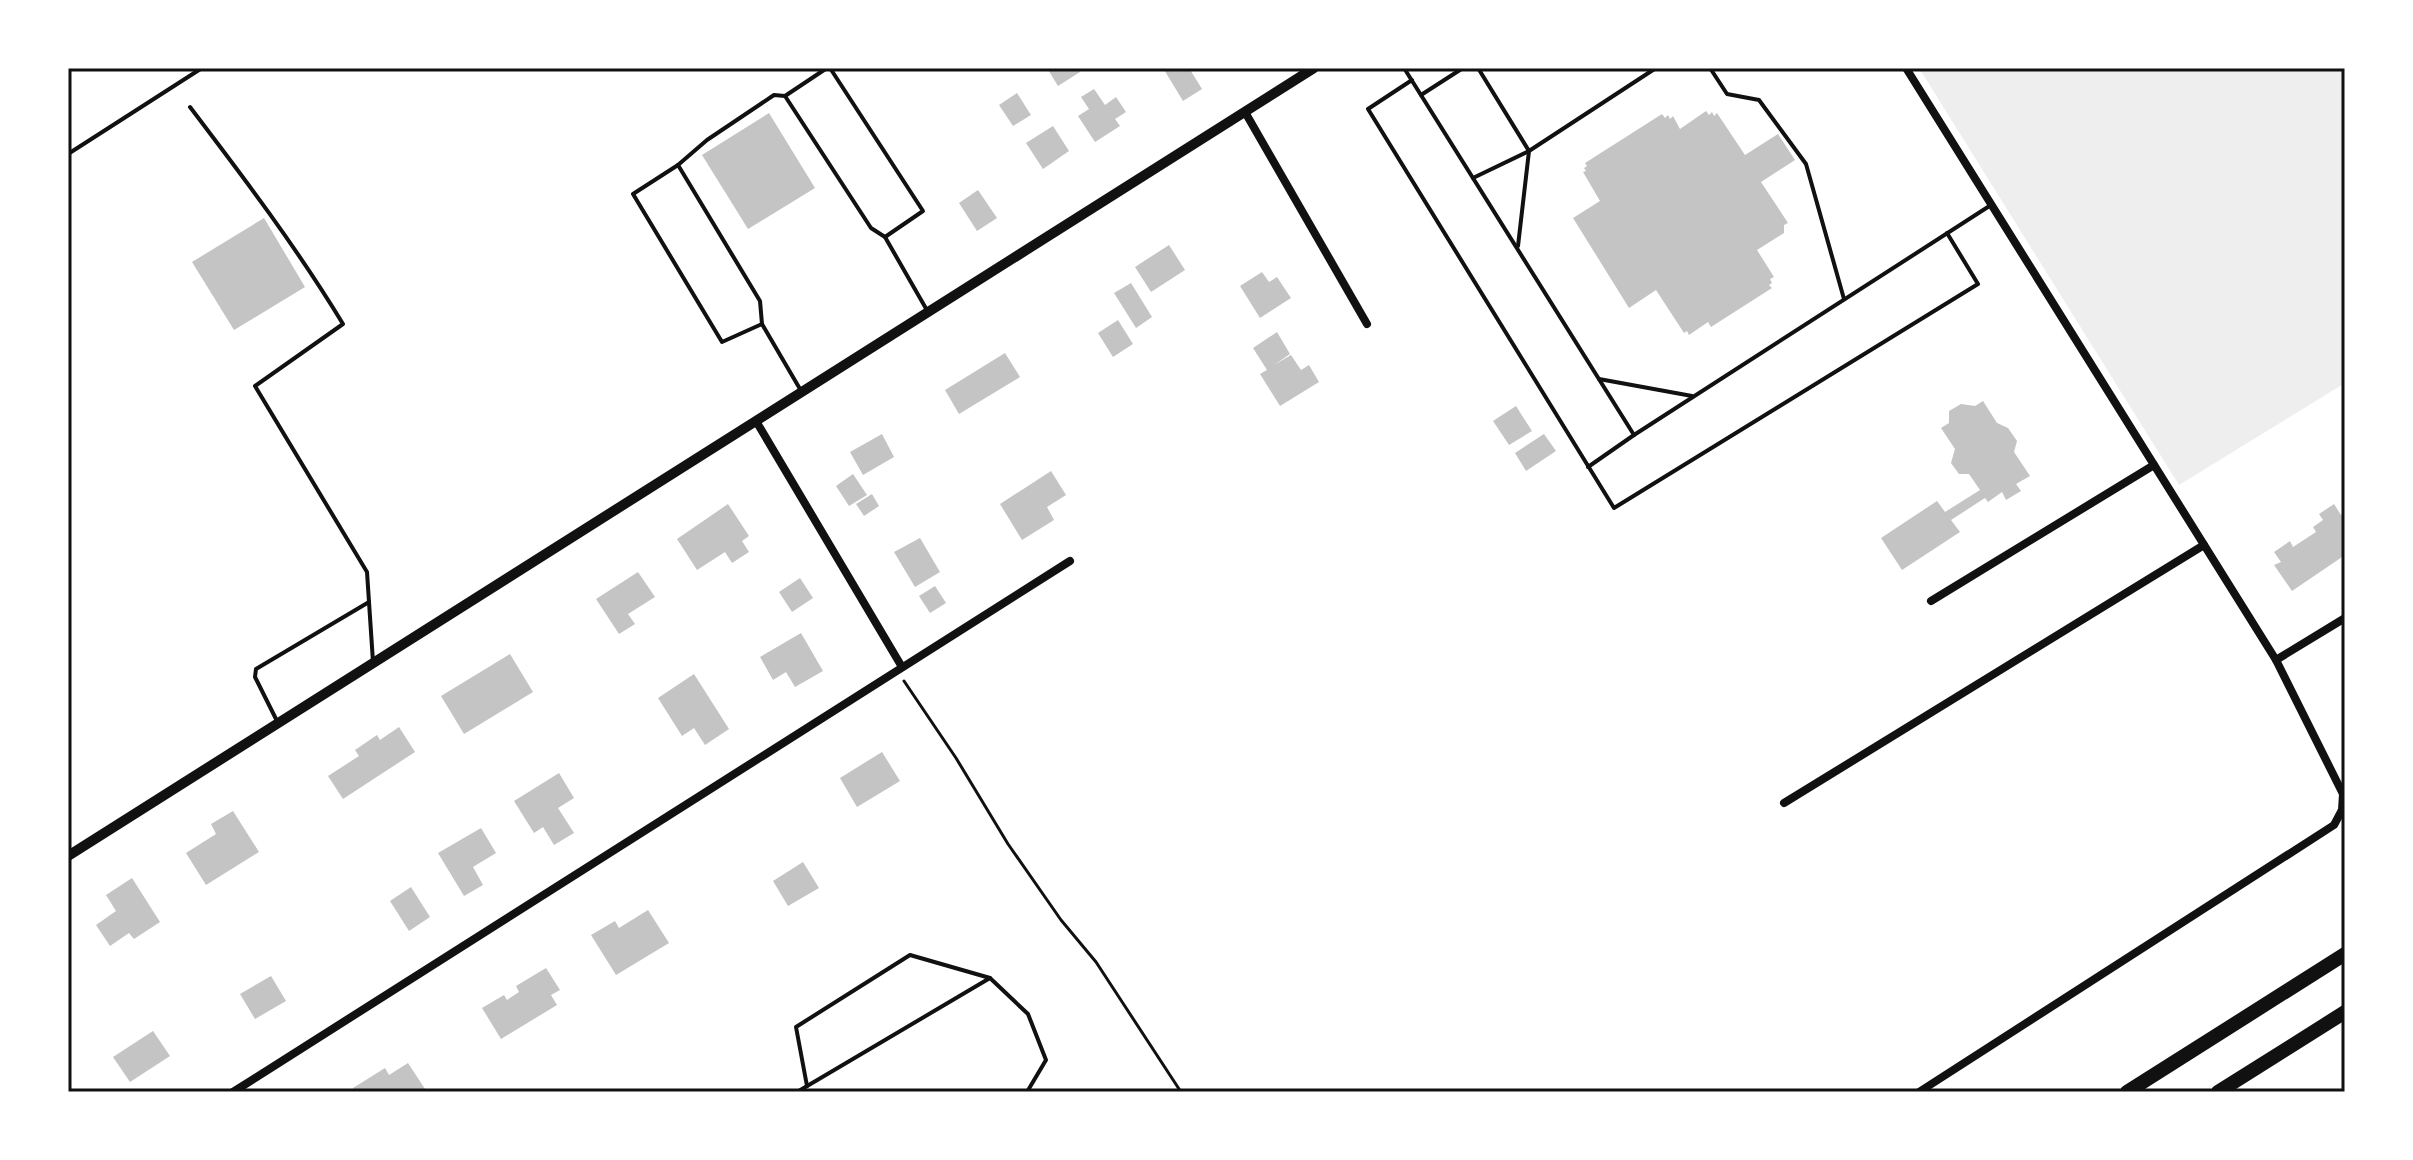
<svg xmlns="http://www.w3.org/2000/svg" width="2413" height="1160" font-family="'Asap Condensed',sans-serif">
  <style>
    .green { fill: #eee }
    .building { fill: #c4c4c4 }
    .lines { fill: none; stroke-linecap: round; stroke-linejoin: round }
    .path { stroke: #111; stroke-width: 3 }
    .service { stroke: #111; stroke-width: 4 }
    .minor { stroke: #111; stroke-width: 8 }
    .tertiary { stroke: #111; stroke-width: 10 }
    .motorway { stroke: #111; stroke-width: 14 }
    .neatline { fill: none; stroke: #111; stroke-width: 3 }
  </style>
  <rect width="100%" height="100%" fill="#fff"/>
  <polygon class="green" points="1919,68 2345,68 2345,383 2179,485"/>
  <g class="building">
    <polygon points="1047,68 1077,68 1080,72 1058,86"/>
    <polygon points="1163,68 1189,68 1202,89 1183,101"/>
    <polygon points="1094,89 1105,105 1116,97 1126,112 1115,119 1120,126 1095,142 1078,116 1089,109 1081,97"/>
    <polygon points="1017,93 1031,115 1013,126 999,105"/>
    <polygon points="1706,111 1709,115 1712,112 1714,116 1717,113 1745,155 1778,134 1795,160 1761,182 1788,223 1784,225 1784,233 1757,250 1774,277 1770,279 1772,283 1769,285 1772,288 1711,327 1708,322 1689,335 1687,331 1684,333 1656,290 1629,308 1573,218 1600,201 1583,172 1586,171 1584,168 1587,166 1585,163 1662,114 1665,118 1668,115 1670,119 1673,116 1680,129"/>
    <polygon points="769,113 815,188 748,229 702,155"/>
    <polygon points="1053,126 1069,151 1043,169 1026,143"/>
    <polygon points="978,190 997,218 977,231 959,203"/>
    <polygon points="264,218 305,287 234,330 192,262"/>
    <polygon points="1169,245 1185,270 1151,292 1135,267"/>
    <polygon points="1262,272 1269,282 1277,277 1291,298 1260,318 1240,286"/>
    <polygon points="1131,283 1152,317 1136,328 1114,293"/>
    <polygon points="1118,320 1133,344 1113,357 1098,333"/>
    <polygon points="1277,332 1290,354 1274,365 1291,355 1301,370 1309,365 1319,382 1280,406 1260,374 1267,370 1253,348"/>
    <polygon points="1005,353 1020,377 959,414 945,390"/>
    <polygon points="1983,401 1997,423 2008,428 2017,441 2014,452 2030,476 2016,484 2021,491 2006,500 2002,492 1988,502 1985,498 1951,520 1960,532 1902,570 1881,538 1937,501 1945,512 1980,490 1969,474 1959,474 1951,463 1955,449 1941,428 1949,423 1949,411 1961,404 1975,406"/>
    <polygon points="1516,406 1532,431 1509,445 1493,421"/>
    <polygon points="882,434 894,457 863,475 850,452"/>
    <polygon points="1544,434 1556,451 1526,471 1515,453"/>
    <polygon points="1051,471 1066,495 1047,507 1054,520 1022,540 1000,504"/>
    <polygon points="853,474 867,495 849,506 836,486"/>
    <polygon points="872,494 879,506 864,516 856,504"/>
    <polygon points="728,504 749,536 742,541 749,552 732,563 725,552 697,570 677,539"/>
    <polygon points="2334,504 2341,515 2345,512 2345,555 2292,591 2274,565 2281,562 2274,552 2290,541 2293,547 2316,532 2313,527 2323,520 2319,514"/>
    <polygon points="920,538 940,572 915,587 894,552"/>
    <polygon points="638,572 655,597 628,614 635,624 619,634 596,599"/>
    <polygon points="800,578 813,598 792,612 779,592"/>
    <polygon points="935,586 946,603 930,613 919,596"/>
    <polygon points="801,633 823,671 795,687 786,672 773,680 760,657"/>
    <polygon points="510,654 533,692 464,734 441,696"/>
    <polygon points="694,674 729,729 705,745 694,728 682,736 658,698"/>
    <polygon points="399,727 415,752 343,799 328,776 359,756 355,750 377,735 380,740"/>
    <polygon points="882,752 900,781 857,807 840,778"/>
    <polygon points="559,773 574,798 558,808 574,833 554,845 543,827 534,833 514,801"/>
    <polygon points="233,811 259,852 206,885 186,853 216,834 211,824"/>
    <polygon points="481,828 496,853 473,867 483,885 464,896 438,853"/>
    <polygon points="803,862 819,888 788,906 773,881"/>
    <polygon points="132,878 160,922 134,939 129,933 110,946 96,925 116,911 106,895"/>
    <polygon points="411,887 430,917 409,931 390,901"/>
    <polygon points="648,910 669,943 616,975 591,935 615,921 619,928"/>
    <polygon points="546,968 560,990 551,995 557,1005 501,1039 482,1008 504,995 507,1000 519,992 516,986"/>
    <polygon points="271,976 286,1001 255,1019 240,994"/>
    <polygon points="153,1031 170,1056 130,1082 113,1057"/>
    <polygon points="408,1063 427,1092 356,1092 353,1088 385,1068 389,1075"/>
  </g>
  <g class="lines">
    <polyline class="path" points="904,681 956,758 1008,844 1061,920 1096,962 1181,1092"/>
    <g class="service">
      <polyline points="830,68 923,211 885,237"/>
      <polyline points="1404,68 1634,435 1588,467"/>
      <polyline points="1710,68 1727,94 1759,100 1806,164 1844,299"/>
      <polyline points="1412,80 1368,109 1614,508 1978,284 1947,233"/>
      <polyline points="1421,95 1463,68"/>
      <polyline points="785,96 871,228 885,237 928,312"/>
      <path d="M190,107C244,178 297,248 343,324L255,386L367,572L373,662"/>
      <polyline points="68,154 202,68"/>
      <polyline points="678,165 760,301 762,324 800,389"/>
      <polyline points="1473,178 1529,151 1478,68"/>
      <polyline points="1518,246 1529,151 1656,68"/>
      <polyline points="762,324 722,342 633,194 678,165 707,140 774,95 785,96 827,68"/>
      <polyline points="1599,379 1692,396"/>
      <polyline points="1634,435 1991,205"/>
      <polyline points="277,721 255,677 256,669 369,602"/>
      <polyline points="807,1086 796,1027 910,955 990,978 1028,1014 1046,1060 1027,1092"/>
      <polyline points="797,1092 990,978"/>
    </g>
    <g class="minor">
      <polyline points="1906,68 2276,660 2343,794 2342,810 2334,825 1919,1092"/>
      <polyline points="1245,112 1367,324"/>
      <polyline points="756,421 902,667"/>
      <polyline points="1931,601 2154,465"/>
      <polyline points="2276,660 2345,618"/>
      <polyline points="1784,803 2204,545"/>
      <polyline points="233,1092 1070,561"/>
    </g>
    <polyline class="tertiary" points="68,856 1314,68"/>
    <g class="motorway">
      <polyline points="2127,1092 2345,954"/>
      <polyline points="2218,1092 2345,1012"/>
    </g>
  </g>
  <rect width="2413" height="1160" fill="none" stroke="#ffffff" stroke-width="140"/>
  <rect x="70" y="70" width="2273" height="1020" class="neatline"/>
</svg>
